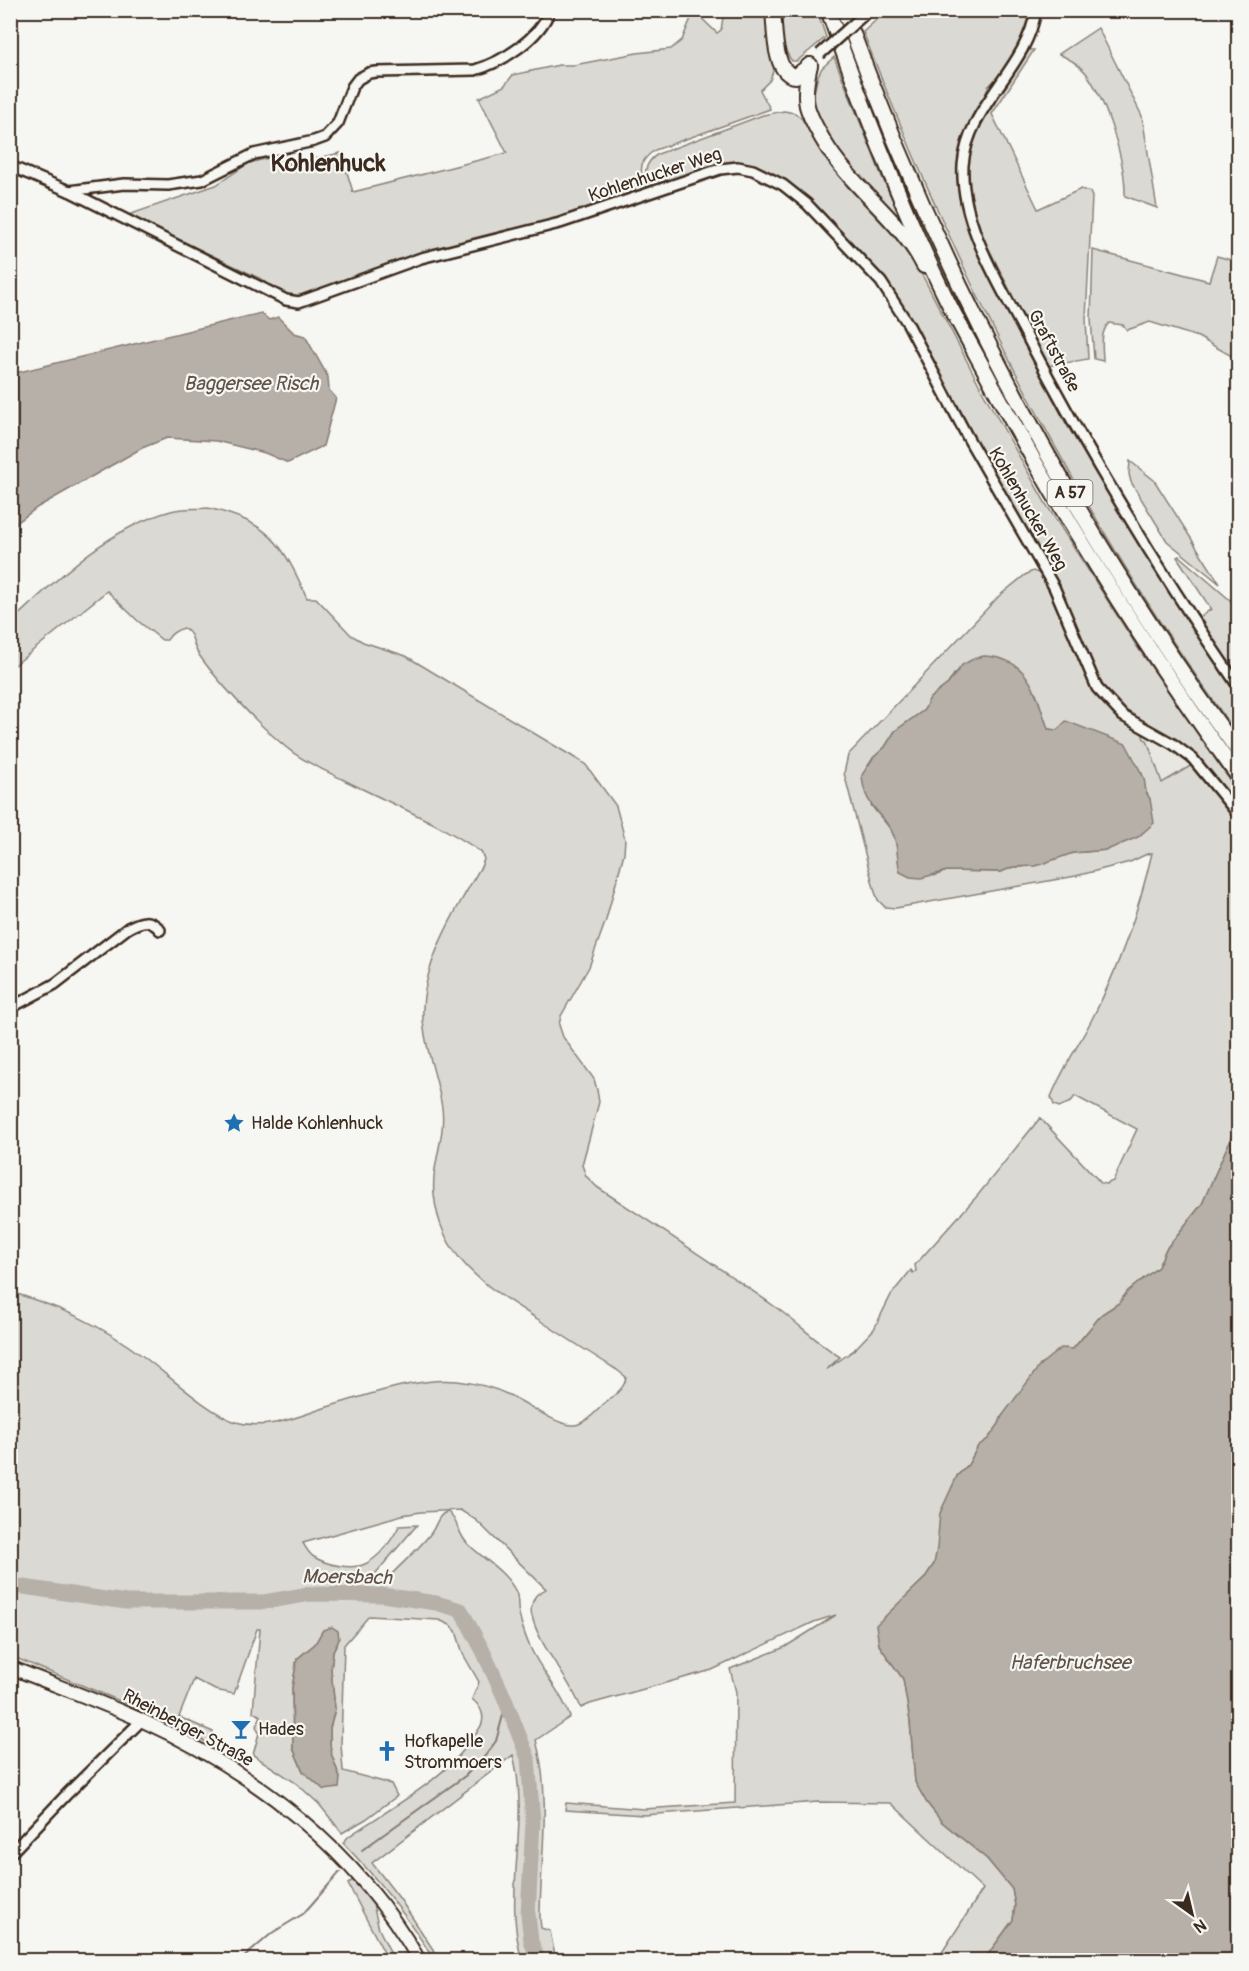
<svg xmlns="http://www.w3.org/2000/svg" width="1249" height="1971" font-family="Pangolin,sans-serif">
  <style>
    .built { fill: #e8e7e2 }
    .green { fill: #dad9d3; stroke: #8a8278; stroke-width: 1.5; fill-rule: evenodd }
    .water { fill: #b6b0a9; stroke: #857a71; stroke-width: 1.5 }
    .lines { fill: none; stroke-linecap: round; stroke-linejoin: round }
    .stream { stroke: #857a71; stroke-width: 2 }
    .river { stroke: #b6b0a9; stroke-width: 15 }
    .minor-casing { stroke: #3b2a1e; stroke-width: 14 }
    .major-casing { stroke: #3b2a1e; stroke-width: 16 }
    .highway-casing { stroke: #3b2a1e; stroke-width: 18 }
    .minor { stroke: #f6f6f2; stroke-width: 9 }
    .major { stroke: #f6f6f2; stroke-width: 12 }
    .highway { stroke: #f6f6f2; stroke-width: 14 }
    .minor-bridge-casing { stroke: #3b2a1e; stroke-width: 14; stroke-linecap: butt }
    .minor-bridge { stroke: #f6f6f2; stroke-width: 9 }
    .labels { text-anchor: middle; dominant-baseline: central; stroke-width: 4.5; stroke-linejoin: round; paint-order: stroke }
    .shield { fill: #f6f6f2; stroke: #73675e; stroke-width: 1.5 }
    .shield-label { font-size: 16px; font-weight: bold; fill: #3b2a1e }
    .street-label { font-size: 18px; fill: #3b2a1e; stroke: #f6f6f2 }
    .poi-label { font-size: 18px; fill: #3b2a1e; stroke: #f6f6f2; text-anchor: start }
    .water-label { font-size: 20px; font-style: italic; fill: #605248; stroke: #f6f6f2 }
    .district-label { font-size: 24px; font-weight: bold; fill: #3b2a1e; stroke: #f6f6f2 }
  </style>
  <rect width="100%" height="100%" fill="#f6f6f2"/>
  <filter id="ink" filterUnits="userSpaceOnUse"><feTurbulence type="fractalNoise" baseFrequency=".0167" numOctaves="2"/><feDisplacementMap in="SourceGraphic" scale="12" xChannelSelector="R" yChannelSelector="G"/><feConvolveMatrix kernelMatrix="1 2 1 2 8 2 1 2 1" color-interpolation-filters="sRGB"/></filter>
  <g filter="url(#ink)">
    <polygon class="built" points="1142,732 1177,751 1192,765 1162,783 1147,741 1144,739"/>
    <g class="green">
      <path d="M694,11L717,33L721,30L724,11H767L775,65L770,80L760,90L770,109L655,150C633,165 645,173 642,193L552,221L420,254L316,293L294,299L259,278L128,215L216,185L249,163L288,153L290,164L341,153L353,192L507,153L479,98L504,86L513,75L559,65H574L637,53L671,49L682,40Z"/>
      <path d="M778,11H817L826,37L797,61H792C781,48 781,27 778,11Z"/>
      <path d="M886,11H1031L1017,48L1003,71L988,87L985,96L971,118L962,140L958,166V192L964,217L975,244L1065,422L1157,574L1238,695V735C1080,519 960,281 863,32Z"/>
      <path d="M1098,28L1142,116L1157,208L1125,196C1126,162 1106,100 1086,73C1079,64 1069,59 1059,54Z"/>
      <path d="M1030,50H1034L992,114L1038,209L1081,189L1090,192L1092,197L1086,318L1088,359L1048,366L981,233C947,152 982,119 1025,54Z"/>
      <polygon points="834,57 882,177 911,239 846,167 815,114 812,100 818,76 822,68"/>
      <path d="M784,111L795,113L802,119L846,185L893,235L919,269L983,392L1046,504L1136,645L1238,792V808L1188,748L1123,711L1099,684L1092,671L1071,613L1057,586L879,274C846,236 798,180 749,165L649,190L647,188C644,173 644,163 658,154L763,115Z"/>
      <path d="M1093,250L1209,281L1217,256L1238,262V364L1230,355L1198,337L1150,322L1127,330L1123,325L1109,323C1099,333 1103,349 1103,361L1094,359L1091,319Z"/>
      <polygon points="1130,461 1154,480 1220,584 1167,541 1131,482 1129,474"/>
      <path d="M208,508C270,523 282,542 307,598H316L351,635L363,642L406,656L580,761L586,765L616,806L625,839L624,853L606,920L589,967L561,1016L559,1025L563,1037L594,1079L597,1090L599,1102L582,1165L586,1176L597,1187C656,1226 716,1265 774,1306C797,1322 816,1342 840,1357L826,1370L854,1350L874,1329L891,1295L911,1270L913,1273L916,1271L915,1265L978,1195L1040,1118L1101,1183L1106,1184L1113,1181L1137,1129L1075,1096L1071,1102L1059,1107L1054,1105L1051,1097C1062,1069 1079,1045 1092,1019C1119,967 1139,909 1152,853L1147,854L1130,862L1076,876L896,908L885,907L878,900L875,892L844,773L848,755L999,596L1025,575L1033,571L1041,574L1060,609L1080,662L1093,689L1116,716L1142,732L1144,739L1147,740L1162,783L1192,765L1238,820V1122L1202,1204L1166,1249L1158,1267L1128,1291L1119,1303L1102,1314L1072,1350L1066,1348L1002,1416L999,1424L988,1439L978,1446L968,1465L957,1476L934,1564L924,1579L877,1625L879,1645L903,1679L910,1721L915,1782L927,1803L942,1822L987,1859L1012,1889L1015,1905L1013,1920L984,1960H937L983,1889L891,1803L818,1802L644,1815L565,1810L566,1803L644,1809L735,1803L736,1692L730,1669L785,1647L836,1615L814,1622L712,1670L590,1704L581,1708C569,1677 539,1647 532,1616C530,1610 532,1602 535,1597C537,1593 543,1591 546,1589L476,1520L460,1510L421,1512L402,1515L303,1543C306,1548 309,1554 314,1557C327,1565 352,1570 365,1564C379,1558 393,1539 399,1526L417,1525L375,1574L388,1578C402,1563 419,1549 431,1533C437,1525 438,1513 448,1512C458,1520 458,1534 467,1543C483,1559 506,1571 516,1592C519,1598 517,1607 519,1614C522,1626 526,1639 531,1649C542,1673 562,1692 570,1717L536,1740C552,1801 540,1858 540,1919L541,1928L550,1931L556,1960H522C502,1893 531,1823 513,1755L372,1863L400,1899L440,1960H434C408,1917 378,1879 343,1843L348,1837C390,1808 447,1779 475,1735C477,1732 481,1727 482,1723C485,1713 479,1705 472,1699L479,1682L463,1654L456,1631L450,1625L439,1620L369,1616L344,1645L341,1744L343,1771L391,1784L397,1796L366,1819L342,1833L319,1804L296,1783L253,1755L259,1733L256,1726L261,1716L253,1712L260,1629H257L234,1694L215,1690L194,1679L179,1717L213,1732L208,1743L120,1701L11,1656V1292C65,1309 98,1323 144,1357C168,1375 209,1413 236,1422C265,1431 297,1417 324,1408C364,1396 416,1377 457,1381C475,1383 493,1387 509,1395C526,1402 558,1427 575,1425C587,1423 598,1409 607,1401C615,1395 625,1388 626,1377L617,1370C590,1353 563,1336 536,1318C487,1287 440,1259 434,1194C431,1165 446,1137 442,1108C438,1078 425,1050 423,1020C420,965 456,909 482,865L484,859L481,852C438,822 389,803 342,779C320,768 298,759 280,742C254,720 218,682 199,655C191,644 196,636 184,628C176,630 171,633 167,640H162L138,621L107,591L11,668V622C57,579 108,528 171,511C182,508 196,509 208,508ZM954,674L1036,693L1048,729L1057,730L1142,773L1146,792L1150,799L1116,845L1107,850L1073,853L1022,867H1013L1001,872L947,871L934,876L898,860C897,829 887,827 871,805L873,758L885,747L895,731L924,710L930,698L948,684ZM323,1630L339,1639L333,1651L331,1670L335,1709L330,1728V1743L331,1753L340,1778H311L303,1771L293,1748L292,1688L297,1659L315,1644Z"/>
      <polygon points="1179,556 1230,600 1238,613 1238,677 1199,618 1211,609 1177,557"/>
      <polygon points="354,1879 373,1904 379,1929 394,1960 388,1960 348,1884"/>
    </g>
    <g class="water">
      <polygon points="261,313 269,320 278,317 294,333 305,336 328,377 329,390 336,398 323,446 288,463 265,453 216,441 167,438 142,448 38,507 11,527 11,374"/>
      <path d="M984,656C1030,658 1035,692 1048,729L1057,730L1066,721L1126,744L1144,778L1146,792L1150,799L1154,823L1138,837L1107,850L1073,853L1036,866L1013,867L1001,872L947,871L921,878L910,877L900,872C897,860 898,847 894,836C883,810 864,809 862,775L873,758L885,747L895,731L924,710L930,698L948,684L962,665L975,658Z"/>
      <polygon points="1238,1122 1238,1960 984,1960 1013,1920 1015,1905 1012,1889 987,1859 942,1822 927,1803 915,1782 910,1721 903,1679 879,1645 876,1625 924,1579 934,1564 937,1548 940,1513 957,1476 968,1465 978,1446 988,1439 999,1424 1002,1416 1041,1364 1061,1348 1073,1349 1102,1314 1119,1303 1128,1291 1158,1267 1166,1249 1202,1204"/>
      <polygon points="332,1627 338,1631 339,1639 333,1651 331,1670 335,1709 330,1728 330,1743 331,1753 340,1778 339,1788 324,1790 303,1771 293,1748 292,1688 297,1659 315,1644 323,1630"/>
    </g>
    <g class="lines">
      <g class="stream">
        <polyline points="362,1850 465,1776 485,1756 496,1741 506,1704"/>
        <polyline points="241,1960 272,1933 303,1914 340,1872"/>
      </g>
      <polyline class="river" points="10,1585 126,1602 264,1602 310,1594 382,1595 436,1603 461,1610 483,1651 504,1697 528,1758 533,1822 528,1914 531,1941 538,1960"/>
      <g class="minor-casing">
        <g id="minor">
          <path d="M1036,10C1027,69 968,104 963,165C960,221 997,280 1023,329C1087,453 1159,571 1238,686"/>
          <path d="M10,166L69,191L124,184L168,185L202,180L254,154L314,141L325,137L338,123L352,87L358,79L369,73L376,72L475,70C504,61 539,39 550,10"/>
          <polyline points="69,191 286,300 299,302 421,258 560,223 720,169 738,167 753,170 783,185 807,204 881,282 908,324 968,438 1054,587 1097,688 1123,716 1173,744 1193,759 1238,814"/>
          <path d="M10,1008L55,984L128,928C141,921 150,918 160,930"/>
          <polyline points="10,1854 68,1793 142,1720"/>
        </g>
      </g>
      <g class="major-casing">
        <path id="major" d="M10,1667C54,1685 99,1701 141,1720C255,1772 357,1851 419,1960"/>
      </g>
      <g class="highway-casing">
        <g id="highway">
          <path d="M773,10C775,28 773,75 796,76L810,65"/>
          <path d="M828,10C863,108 901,207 947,300C962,330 979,359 994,388C1067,524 1148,653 1238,776"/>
          <path d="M844,10C941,275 1072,524 1238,751"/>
          <path d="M810,65C807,78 804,93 807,106C810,118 817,129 823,140C850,187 901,219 924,266"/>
        </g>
      </g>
      <use href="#minor" class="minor"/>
      <use href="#major" class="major"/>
      <use href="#highway" class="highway"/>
      <g class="minor-bridge-casing">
        <polyline id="minor-bridge" points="820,54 869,10"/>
      </g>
      <use href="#minor-bridge" class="minor-bridge"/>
    </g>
  </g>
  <defs>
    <g id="sight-bare" transform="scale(1.62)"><path d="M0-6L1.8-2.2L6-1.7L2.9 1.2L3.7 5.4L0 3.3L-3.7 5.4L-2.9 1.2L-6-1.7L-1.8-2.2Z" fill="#1f6fb2" stroke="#f6f6f2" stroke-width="2.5" paint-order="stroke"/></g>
    <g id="bar-bare" transform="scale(1.62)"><path d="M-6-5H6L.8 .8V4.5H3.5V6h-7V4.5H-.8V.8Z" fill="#1f6fb2" stroke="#f6f6f2" stroke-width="2.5" paint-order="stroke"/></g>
    <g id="church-bare" transform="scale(1.62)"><path d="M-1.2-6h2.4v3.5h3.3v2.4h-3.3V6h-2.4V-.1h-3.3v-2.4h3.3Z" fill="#1f6fb2" stroke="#f6f6f2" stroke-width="2.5" paint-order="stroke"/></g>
  </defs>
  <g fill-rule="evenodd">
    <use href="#sight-bare" x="234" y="1123"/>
    <use href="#bar-bare" x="241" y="1729"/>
    <use href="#church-bare" x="387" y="1751"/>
  </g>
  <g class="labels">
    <rect class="shield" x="1047.5" y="480" width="45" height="26" rx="4.5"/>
    <g class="shield-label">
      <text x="1070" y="493">A 57</text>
    </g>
    <g class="street-label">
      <text transform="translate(655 175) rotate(-18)">Kohlenhucker Weg</text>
      <text transform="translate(1054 351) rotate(62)">Graftstraße</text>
      <text transform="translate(1028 509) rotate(60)">Kohlenhucker Weg</text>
      <text transform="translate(188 1728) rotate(28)">Rheinberger Straße</text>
    </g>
    <g class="poi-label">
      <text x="251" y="1123">Halde Kohlenhuck</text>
      <text x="258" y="1729">Hades</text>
      <text x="404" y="1741">Hofkapelle<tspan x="404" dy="21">Strommoers</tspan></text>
    </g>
    <g class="water-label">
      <text x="251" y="383">Baggersee Risch</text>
      <text transform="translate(347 1577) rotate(1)">Moersbach</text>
      <text x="1070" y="1662">Haferbruchsee</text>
    </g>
    <g class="district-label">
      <text x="328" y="163">Kohlenhuck</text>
    </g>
  </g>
  <rect width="1249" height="1971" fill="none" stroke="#f6f6f2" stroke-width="36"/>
  <rect x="18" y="18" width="1213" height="1935" fill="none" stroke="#3b2a1e" stroke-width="2" filter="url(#ink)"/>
  <g transform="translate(1192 1914) rotate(146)" stroke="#f6f6f2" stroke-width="4.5" paint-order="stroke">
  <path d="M0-4.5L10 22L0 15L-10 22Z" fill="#3b2a1e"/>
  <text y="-9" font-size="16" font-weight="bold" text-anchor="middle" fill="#3b2a1e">N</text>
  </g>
</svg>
